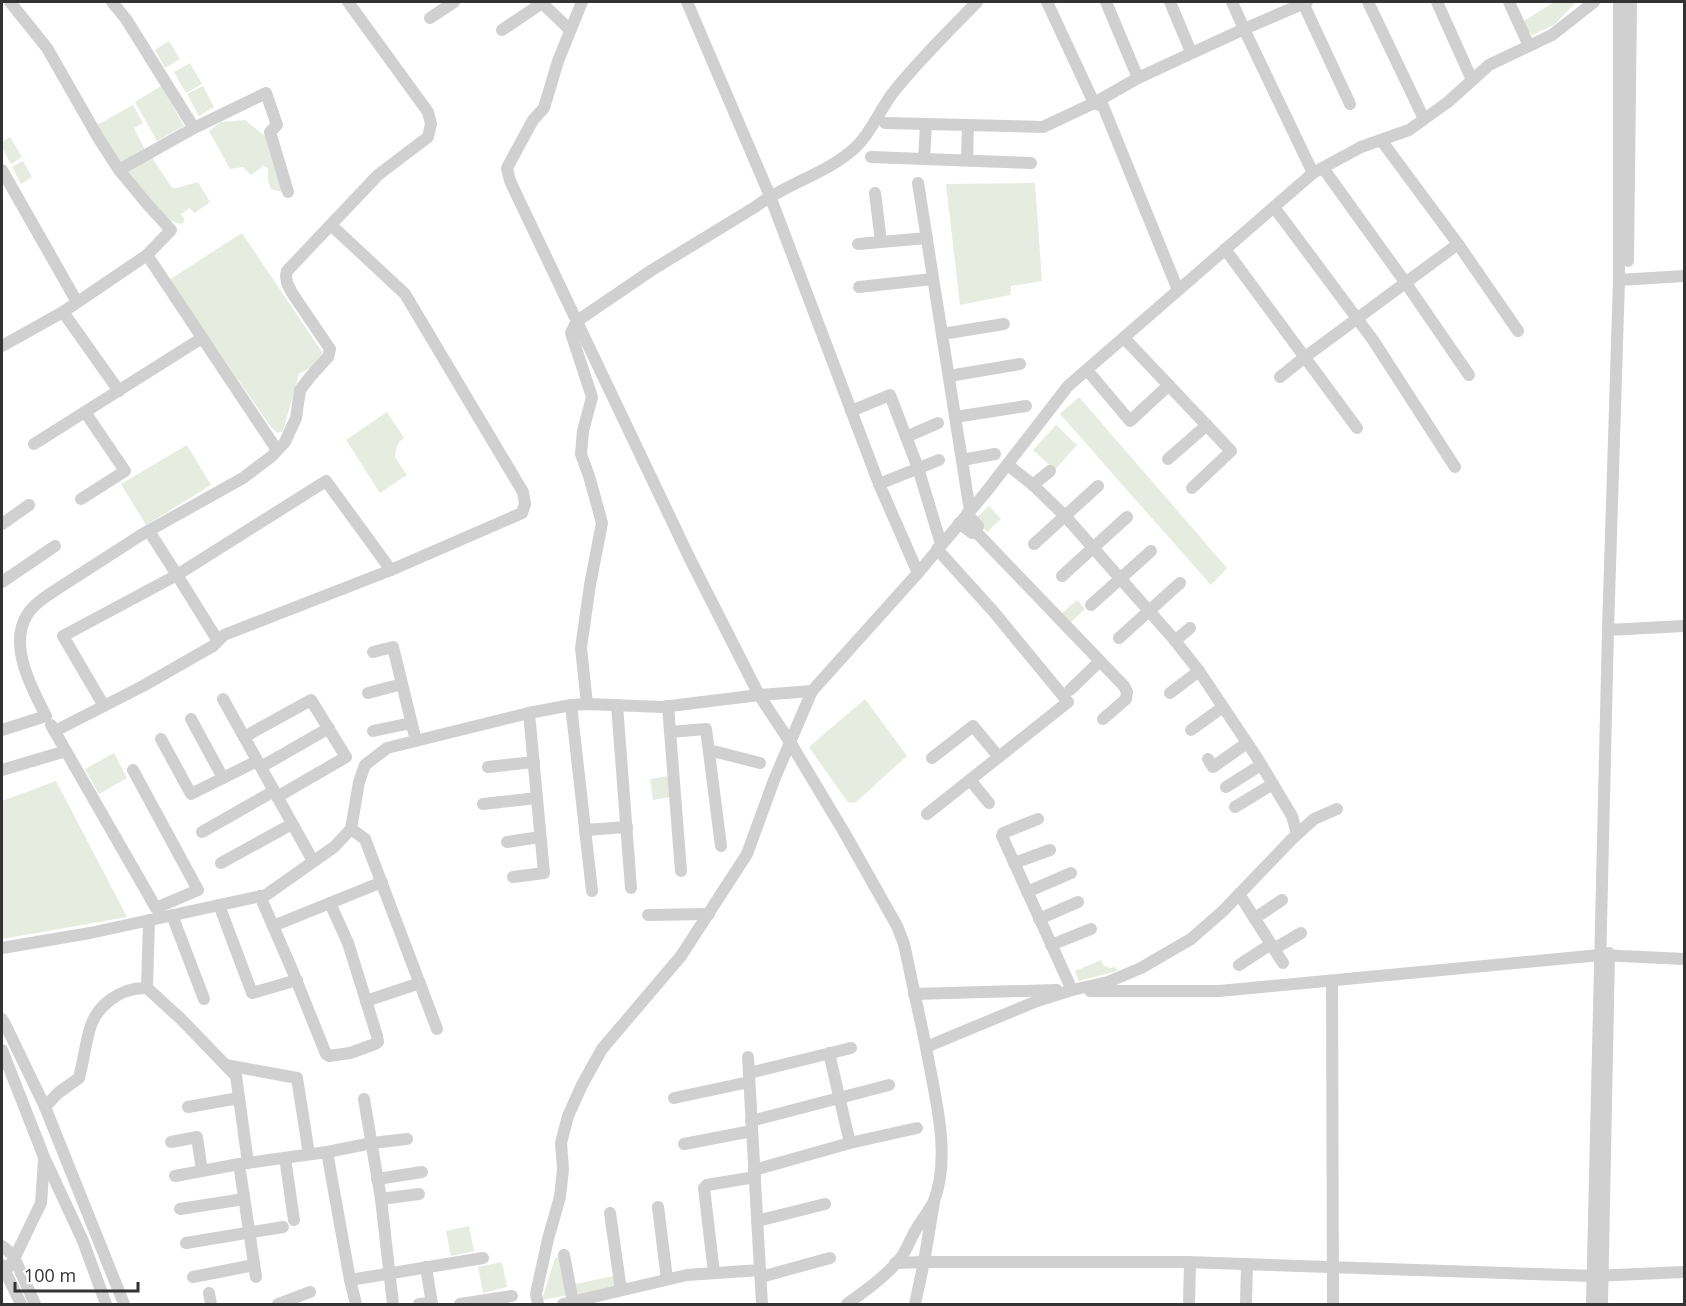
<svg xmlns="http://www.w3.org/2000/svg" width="1686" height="1306" font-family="'Open Sans',sans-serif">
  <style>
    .green { fill: #e6ecdf }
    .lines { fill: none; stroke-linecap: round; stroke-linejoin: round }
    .minor { stroke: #d0d0d0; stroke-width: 12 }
  </style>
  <rect width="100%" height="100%" fill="#fff"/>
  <g class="green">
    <polygon points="1554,2 1576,2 1554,25 1532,35 1522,22"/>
    <polygon points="169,41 180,59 165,68 155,50"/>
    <polygon points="190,63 202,84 186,93 174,72"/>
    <polygon points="161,86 184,126 157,141 135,102"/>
    <polygon points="203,86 214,107 199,116 187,94"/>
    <polygon points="133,105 143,123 134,128 146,152 120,166 97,125"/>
    <polygon points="245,120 267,138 286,193 271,189 268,180 268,168 263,166 251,175 243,167 230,169 209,131 221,122"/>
    <polygon points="10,137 22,157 11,164 2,148 2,142"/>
    <path d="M151,156L172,188H176L198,182L210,202L195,213L189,208L181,214L185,221L181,224C160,221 137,188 128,171Z"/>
    <polygon points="23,161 32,177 21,184 12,167"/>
    <polygon points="1035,183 1042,281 1011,286 1010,295 960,305 946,184"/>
    <path d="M242,233L322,352C321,364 308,369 299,374L283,431L277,433L271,427L169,280Z"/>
    <polygon points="1079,397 1227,568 1211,585 1060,414"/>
    <path d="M387,412L404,438C397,442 396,449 395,457L407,475L380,493L346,440Z"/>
    <polygon points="1056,425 1077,445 1055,470 1033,450"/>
    <polygon points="187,445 211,485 146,525 121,484"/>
    <polygon points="989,506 1001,519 987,532 975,519"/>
    <polygon points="1077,600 1085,609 1068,625 1060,615"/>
    <polygon points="865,699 907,756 856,802 850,803 847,801 809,747"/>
    <polygon points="114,753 127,778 99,794 85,769"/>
    <polygon points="668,776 670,797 653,800 650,779"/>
    <polygon points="56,781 127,917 2,939 2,801"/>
    <polygon points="1101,960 1103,965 1110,968 1116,967 1117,971 1079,981 1075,971"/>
    <polygon points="469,1226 474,1251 451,1256 446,1231"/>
    <polygon points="561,1257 568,1295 542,1300 555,1258"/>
    <polygon points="502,1262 507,1287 483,1293 478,1267"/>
    <polygon points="614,1276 616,1287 578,1295 575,1284"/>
  </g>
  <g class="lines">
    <g class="minor">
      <polyline points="10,2 47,48 99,139 119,170 194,128 266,93 277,125 270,132 288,192"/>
      <polyline points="112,2 126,19 194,128"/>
      <polyline points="541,2 570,30"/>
      <polyline points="582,2 558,61 544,108 533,120 507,168 510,181 690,559 759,695 790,742 844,832 897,926 904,944 926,1047"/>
      <polyline points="687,2 770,196 879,484 918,573"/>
      <polyline points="1047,2 1094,103 1138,78 1244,29 1232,2"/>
      <polyline points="1106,2 1138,78"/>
      <polyline points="1170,2 1191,52"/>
      <polyline points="1307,2 1244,29 1313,173"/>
      <polyline points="1368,2 1424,119"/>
      <polyline points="1437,2 1472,80"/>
      <polyline points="1509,2 1529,46"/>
      <polyline points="1303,3 1350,104"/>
      <polyline points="430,18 454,2"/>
      <polyline points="502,30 542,3"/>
      <polyline points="885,123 1043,127 1094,103 1103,106 1178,290"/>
      <polyline points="1381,140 1458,244"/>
      <polyline points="871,157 1031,163"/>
      <polyline points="924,158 926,125"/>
      <polyline points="967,160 968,126"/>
      <polyline points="1323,168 1405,282 1469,375"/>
      <polyline points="2,170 77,302"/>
      <polyline points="119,170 148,205 171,230 147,255"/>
      <polyline points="918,183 970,511"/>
      <polyline points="875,193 881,242"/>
      <polyline points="1274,207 1373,340 1455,467"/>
      <polyline points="331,225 405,294 523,492 525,504 522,513 391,570"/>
      <polyline points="858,244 927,238"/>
      <polyline points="1225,249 1357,428"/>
      <polyline points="1628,261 1631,2"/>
      <polyline points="1619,280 1684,276"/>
      <polyline points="859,287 933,279"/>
      <polyline points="63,312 119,391"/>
      <polyline points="942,334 1004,324"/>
      <polyline points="1124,338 1231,451 1192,488"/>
      <polyline points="2,346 63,312 147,255 277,450"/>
      <polyline points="1087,370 1130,421 1169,385"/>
      <polyline points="949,376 1020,364"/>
      <polyline points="1280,377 1305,357 1458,244 1518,331"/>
      <polyline points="851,411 890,395 918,468 941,544"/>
      <polyline points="955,417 1026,406"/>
      <polyline points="906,437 938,423"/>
      <polyline points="34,444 202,338"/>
      <polyline points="1168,459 1207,425"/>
      <polyline points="962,460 995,454"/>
      <polyline points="1008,465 1033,485 1065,516 1172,637 1199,671 1256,756 1292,816 1297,834"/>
      <polyline points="879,484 939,460"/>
      <polyline points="1033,485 1050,471"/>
      <polyline points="81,499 125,471 85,412"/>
      <polyline points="959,523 972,533 976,532 978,526 967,514"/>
      <polyline points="2,524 29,505"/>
      <polyline points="976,532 1124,686 1127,692 1126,699 1103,719"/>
      <polyline points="1034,544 1098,486"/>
      <polyline points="1062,576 1127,517"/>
      <polyline points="2,582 55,546"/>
      <polyline points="1091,605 1151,551"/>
      <polyline points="1608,630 1684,626"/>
      <polyline points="1119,638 1180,583"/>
      <polyline points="1175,641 1190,628"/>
      <polyline points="373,652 393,647 416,741"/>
      <polyline points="1070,690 1100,661"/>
      <polyline points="368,693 402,684"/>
      <polyline points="1170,693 1199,671"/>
      <polyline points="223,699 313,861"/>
      <path d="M587,704L581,648L590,585L602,523L589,476L581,454L583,431L592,397L571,333L577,321L652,270L755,207C787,183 829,173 857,146C874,129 881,106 896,89C921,58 950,30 977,2"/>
      <polyline points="571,705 592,891"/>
      <polyline points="617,705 631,888"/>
      <polyline points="104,706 63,636 177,575 149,531"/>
      <polyline points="668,706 681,871"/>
      <polyline points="191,719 223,778"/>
      <polyline points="51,725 156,908 198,890 133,770"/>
      <path d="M2,730L46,716C32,689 8,645 27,615C32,606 42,599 51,593L141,535L243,478L272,456L285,442L296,418L300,390L310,377L328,357L330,349L292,293L287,283L286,276L287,271L378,175L428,137L431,124L428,112L348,2"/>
      <polyline points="1191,730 1223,707"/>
      <polyline points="55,731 143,686 213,646 224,635 391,570 326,481 177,575 218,641"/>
      <polyline points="373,731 411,723"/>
      <polyline points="670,732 706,729 721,846"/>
      <polyline points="244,737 311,700 346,757 277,797"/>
      <polyline points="161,739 191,794 257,761"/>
      <polyline points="709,750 760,763"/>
      <polyline points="932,758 973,726 998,756"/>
      <polyline points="1208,759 1213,767 1247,743"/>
      <polyline points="261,767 329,728"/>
      <polyline points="488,767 534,762"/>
      <polyline points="2,770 66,751"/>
      <polyline points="970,780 989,803"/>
      <polyline points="1226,787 1261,765"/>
      <polyline points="483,804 537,798"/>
      <polyline points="1235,807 1273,784"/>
      <polyline points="927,814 1068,702 993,611 937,549"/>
      <polyline points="1038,819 1003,833 1002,836 1072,990"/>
      <polyline points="351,829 365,839 437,1029"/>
      <polyline points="585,830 627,827"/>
      <polyline points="202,832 274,791"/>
      <polyline points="507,842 540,837"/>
      <polyline points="221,863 292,824"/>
      <polyline points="1014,863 1050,850"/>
      <polyline points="513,877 544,873 529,713"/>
      <polyline points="1027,892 1071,873"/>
      <polyline points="1239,894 1283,963"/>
      <polyline points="260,896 293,972 326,1054 329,1056 350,1053 375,1044 378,1042 377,1036 348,943 330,903"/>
      <polyline points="219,905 252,993 297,980"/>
      <polyline points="172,915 204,999"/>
      <polyline points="648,915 709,914"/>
      <polyline points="1255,918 1282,900"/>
      <polyline points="1039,919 1078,902"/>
      <polyline points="273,926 382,882"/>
      <polyline points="1051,945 1091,929"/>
      <polyline points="2,948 90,933 266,895 334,847 351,829 359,782 365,765 387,748 529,713 571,705 587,704 662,707 759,695 812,691 918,573 986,492 1068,386 1313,173 1361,147 1409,130 1448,102 1489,65 1552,35 1594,2"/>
      <polyline points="1274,949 1301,933"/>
      <polyline points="1239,965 1271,944"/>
      <polyline points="1332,981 1333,1304"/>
      <polyline points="147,988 182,1020 236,1076 248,1163"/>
      <polyline points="1090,991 1219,991 1600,955 1684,959"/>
      <polyline points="914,994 1057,990"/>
      <polyline points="366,1001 420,983"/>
      <polyline points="2,1019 6,1026 45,1107 124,1304"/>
      <polyline points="2,1050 44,1157 83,1241 106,1304"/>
      <polyline points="829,1053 850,1143"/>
      <polyline points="748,1057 760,1270"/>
      <polyline points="226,1065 297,1078 309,1154"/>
      <polyline points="749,1073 851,1048"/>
      <polyline points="674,1098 749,1082"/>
      <polyline points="364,1099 381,1199 393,1304"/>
      <path d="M45,1107L58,1093L79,1078C83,1063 85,1047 89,1032C95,1006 120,987 147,988L149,920"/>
      <polyline points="188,1107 239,1098"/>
      <polyline points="751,1121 889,1085"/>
      <polyline points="171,1142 197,1137 202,1171"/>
      <polyline points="684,1144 752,1131"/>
      <polyline points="327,1152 350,1280"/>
      <polyline points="285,1158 294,1220"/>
      <polyline points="239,1164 256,1277"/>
      <polyline points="754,1170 850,1143 917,1128"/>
      <polyline points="175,1176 239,1164 327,1152 372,1143 407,1139"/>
      <polyline points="377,1179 422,1172"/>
      <polyline points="381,1199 419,1194"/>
      <polyline points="934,1202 924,1262 1186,1262 1593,1276 1684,1272"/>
      <polyline points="658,1207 667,1279"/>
      <polyline points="180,1209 244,1199"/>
      <polyline points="610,1213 621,1290"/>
      <polyline points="757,1221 825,1204"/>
      <polyline points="186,1243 283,1227"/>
      <polyline points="2,1246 13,1255 35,1304"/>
      <polyline points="564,1255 573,1302"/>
      <polyline points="895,1263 924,1262 915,1304"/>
      <polyline points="2,1265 21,1304"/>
      <polyline points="426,1267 432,1304"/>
      <polyline points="6,1271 14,1259 41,1203 44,1161"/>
      <polyline points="714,1273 704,1188 707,1185 755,1177"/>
      <polyline points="193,1277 254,1265"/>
      <polyline points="761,1277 830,1258"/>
      <polyline points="209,1293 211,1304"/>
      <polyline points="278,1304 310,1292"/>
      <polyline points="356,1304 350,1280 483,1258"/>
      <polyline points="419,1304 431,1303"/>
      <polyline points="460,1304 512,1296"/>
      <polyline points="538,1304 536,1294 548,1239 560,1197 563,1169 561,1143 568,1116 582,1085 602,1049 681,956 747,854 774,780 812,691"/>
      <polyline points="563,1304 687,1275 760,1270 762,1304"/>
      <path d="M847,1304C866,1290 888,1275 902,1256C908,1247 911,1237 917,1228C922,1219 930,1210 934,1201C952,1154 934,1094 926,1047L1037,1001L1072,990L1108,982L1141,968L1191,939L1223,911L1292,839L1314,819L1337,809"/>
      <polyline points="1189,1304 1190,1262"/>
      <polyline points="1246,1304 1247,1264"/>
      <polyline points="1592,1304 1608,630 1619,280 1619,2"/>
      <polyline points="1602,1304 1609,953"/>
    </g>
  </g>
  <rect width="1686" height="1306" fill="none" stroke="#333333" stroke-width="6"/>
  <path d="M15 1282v9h123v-9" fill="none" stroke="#333333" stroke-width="3"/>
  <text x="24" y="1282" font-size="18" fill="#333333" stroke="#ffffff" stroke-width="4.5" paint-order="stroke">100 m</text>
</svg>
